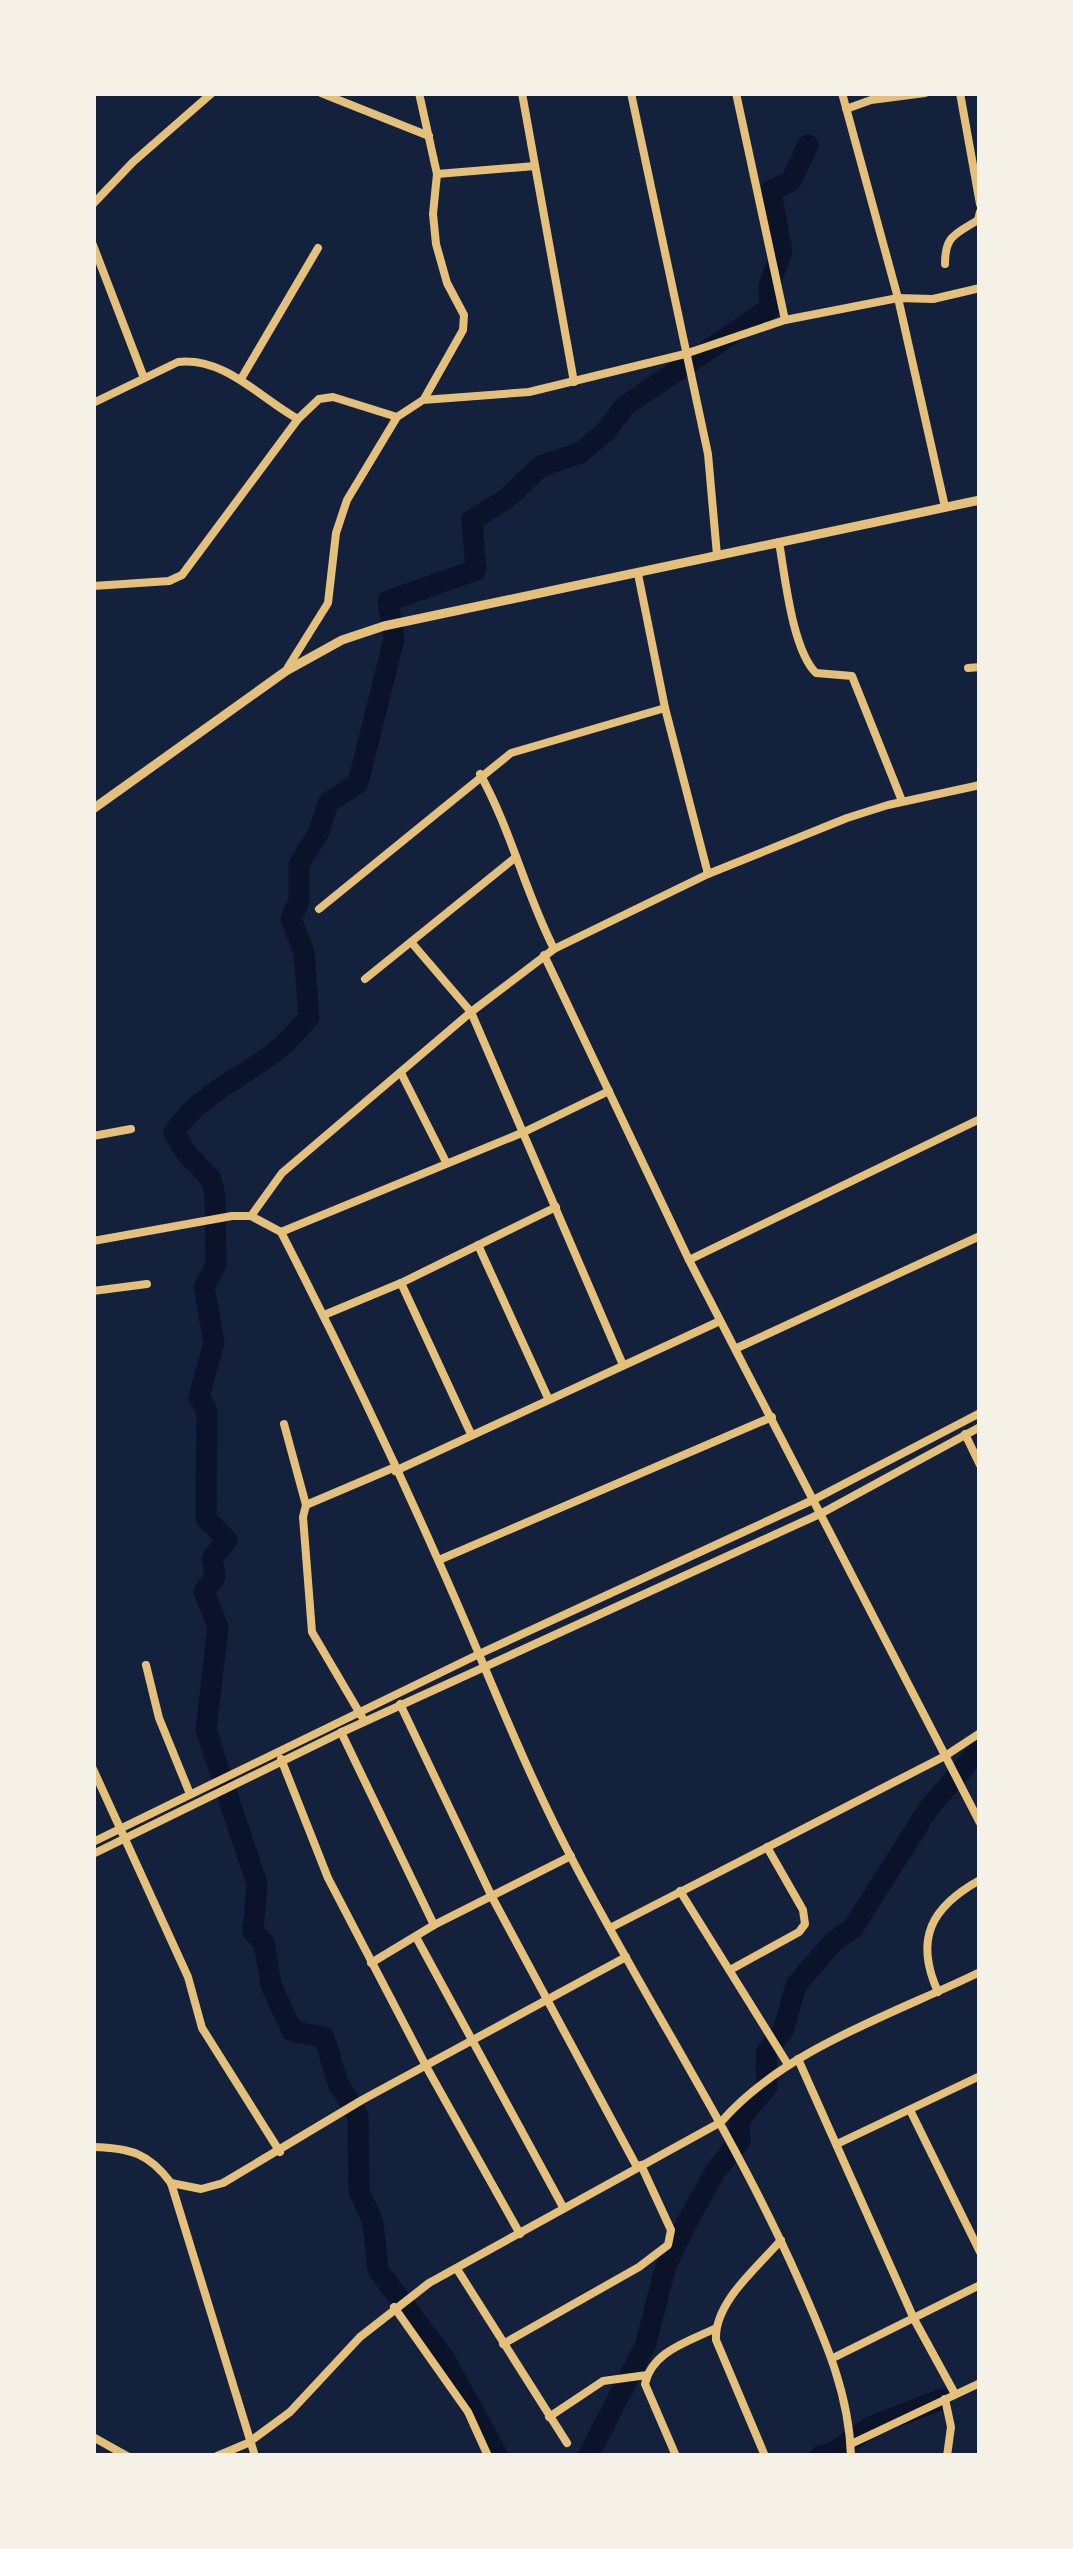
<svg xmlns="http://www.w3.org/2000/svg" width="1073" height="2549" font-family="Ubuntu,sans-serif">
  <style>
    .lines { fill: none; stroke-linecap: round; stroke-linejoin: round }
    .river { stroke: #0b132b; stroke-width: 21 }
    .minor { stroke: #e5c07b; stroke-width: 8 }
    .tertiary { stroke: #e5c07b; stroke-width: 9 }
  </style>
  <rect width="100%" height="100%" fill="#14213d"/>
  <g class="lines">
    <g class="river">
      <path d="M498,2456L444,2358L378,2270L373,2222L359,2191L358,2116L338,2083L324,2037L292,2031L271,1985L264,1943L253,1932L257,1884L206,1730L218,1627L204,1591L215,1577L212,1558L227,1540L206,1518L207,1411L199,1397L214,1342L204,1287L216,1265L215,1195L211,1179L186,1153L174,1132C202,1091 246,1077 281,1047C291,1038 300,1027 309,1018L304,952L291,919L299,901V864L319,832L328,803L358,783L394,639L388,601L476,570L472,520L506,499L541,466L580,453L605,432L625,406L770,308L769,286L782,251L771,191L791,181L808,145"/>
      <polyline points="588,2456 645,2346 666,2266 687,2222 716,2170 740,2141 739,2120 767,2087 766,2053 783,2031 796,1985 833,1942 853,1928 929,1808 980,1749"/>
      <polyline points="820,2456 831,2454 872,2426 942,2399"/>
    </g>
    <g class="minor">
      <polyline points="321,93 429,136"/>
      <polyline points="419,93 437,174 433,214 436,244 447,283 464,315 463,330 424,399"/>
      <polyline points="522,93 574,382"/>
      <polyline points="631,93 708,454 717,555"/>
      <polyline points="736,93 785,320"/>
      <polyline points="842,93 898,298 945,507"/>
      <polyline points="960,93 980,204"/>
      <polyline points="846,109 871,100 925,93"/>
      <polyline points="437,174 535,166"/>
      <polyline points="93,204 133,162 212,93"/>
      <polyline points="93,245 144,378"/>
      <path d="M945,264C945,235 956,234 978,220L980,212"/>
      <polyline points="241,379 318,248"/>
      <path d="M93,403L178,362C225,357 260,398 298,419L319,399L333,397L397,417"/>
      <path d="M779,542C785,576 792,649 816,673L852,676L902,801"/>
      <polyline points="638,574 665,708 708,874"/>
      <polyline points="93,586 169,581 182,575 298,419"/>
      <polyline points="288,667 328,603 336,533 347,500 397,417 423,400 529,392 685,354 785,320 898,298 933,299 980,288"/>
      <polyline points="968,668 980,667"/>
      <path d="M480,774C511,830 525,892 554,949"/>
      <polyline points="319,909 511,753 665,708"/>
      <polyline points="411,942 471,1012 623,1365"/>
      <polyline points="544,955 689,1260 980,1823"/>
      <polyline points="365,979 516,857"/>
      <polyline points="401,1073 446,1162"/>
      <polyline points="93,1136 131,1129"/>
      <polyline points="251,1216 282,1173 471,1012 554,949 708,874 847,818 888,805 980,785"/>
      <polyline points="281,1232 524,1132 609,1091"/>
      <path d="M93,1241L232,1216H251L281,1232C336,1339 389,1449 438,1560C483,1659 521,1762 572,1859C646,2001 735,2135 800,2283C825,2340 849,2393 851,2456"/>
      <polyline points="478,1245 548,1398"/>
      <polyline points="689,1260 980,1119"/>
      <polyline points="401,1283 471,1434"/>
      <polyline points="93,1291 147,1284"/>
      <polyline points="324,1315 401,1283 556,1207"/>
      <polyline points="737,1348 980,1236"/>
      <polyline points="284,1424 306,1505 303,1517 312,1632 362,1717"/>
      <polyline points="965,1434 980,1465"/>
      <polyline points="395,1471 720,1321"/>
      <polyline points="306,1505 393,1468"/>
      <polyline points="439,1560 772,1417"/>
      <polyline points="146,1665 159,1718 190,1794"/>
      <polyline points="400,1704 492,1897 637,2167"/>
      <polyline points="341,1732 434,1925"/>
      <polyline points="281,1759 328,1878 427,2068 520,2234"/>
      <polyline points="93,1769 188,1977 202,2028 280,2152"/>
      <polyline points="93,1842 477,1655 815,1499 980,1413"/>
      <polyline points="93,1854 342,1732 822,1513 980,1427"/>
      <polyline points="680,1891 787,2063"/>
      <polyline points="610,1928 945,1756 980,1733"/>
      <polyline points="416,1937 563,2207"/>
      <polyline points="371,1963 434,1925 571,1856"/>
      <polyline points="730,1970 799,1932 805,1924 803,1910 767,1847"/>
      <path d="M938,1992C914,1939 931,1907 980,1880"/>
      <polyline points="798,2059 914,2319 955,2394"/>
      <polyline points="910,2110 980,2252"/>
      <polyline points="837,2144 980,2076"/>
      <path d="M93,2147C130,2148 149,2153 171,2183L255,2456"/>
      <polyline points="171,2183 201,2189 223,2183 362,2100 626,1957"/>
      <polyline points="457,2269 567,2443"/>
      <polyline points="394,2307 468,2412 488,2456"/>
      <polyline points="503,2344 639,2267 668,2245 671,2230 641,2165"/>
      <polyline points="833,2358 980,2285"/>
      <polyline points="945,2399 951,2427 947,2456"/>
      <polyline points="549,2417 603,2381 647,2375"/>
      <polyline points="93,2437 127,2456"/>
      <polyline points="851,2444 980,2383"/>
      <path d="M217,2456L248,2443L290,2412L360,2337L429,2283L721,2122C784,2049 894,2014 980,1972"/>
      <path d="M676,2456L645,2384C652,2351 688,2342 716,2328"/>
      <path d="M765,2456L716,2340C714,2302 758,2267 781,2240"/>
    </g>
    <polyline class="tertiary" points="93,809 286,671 342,640 384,626 980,500"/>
  </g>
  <rect width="1073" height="2549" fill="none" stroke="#f6f1e7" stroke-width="192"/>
</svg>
